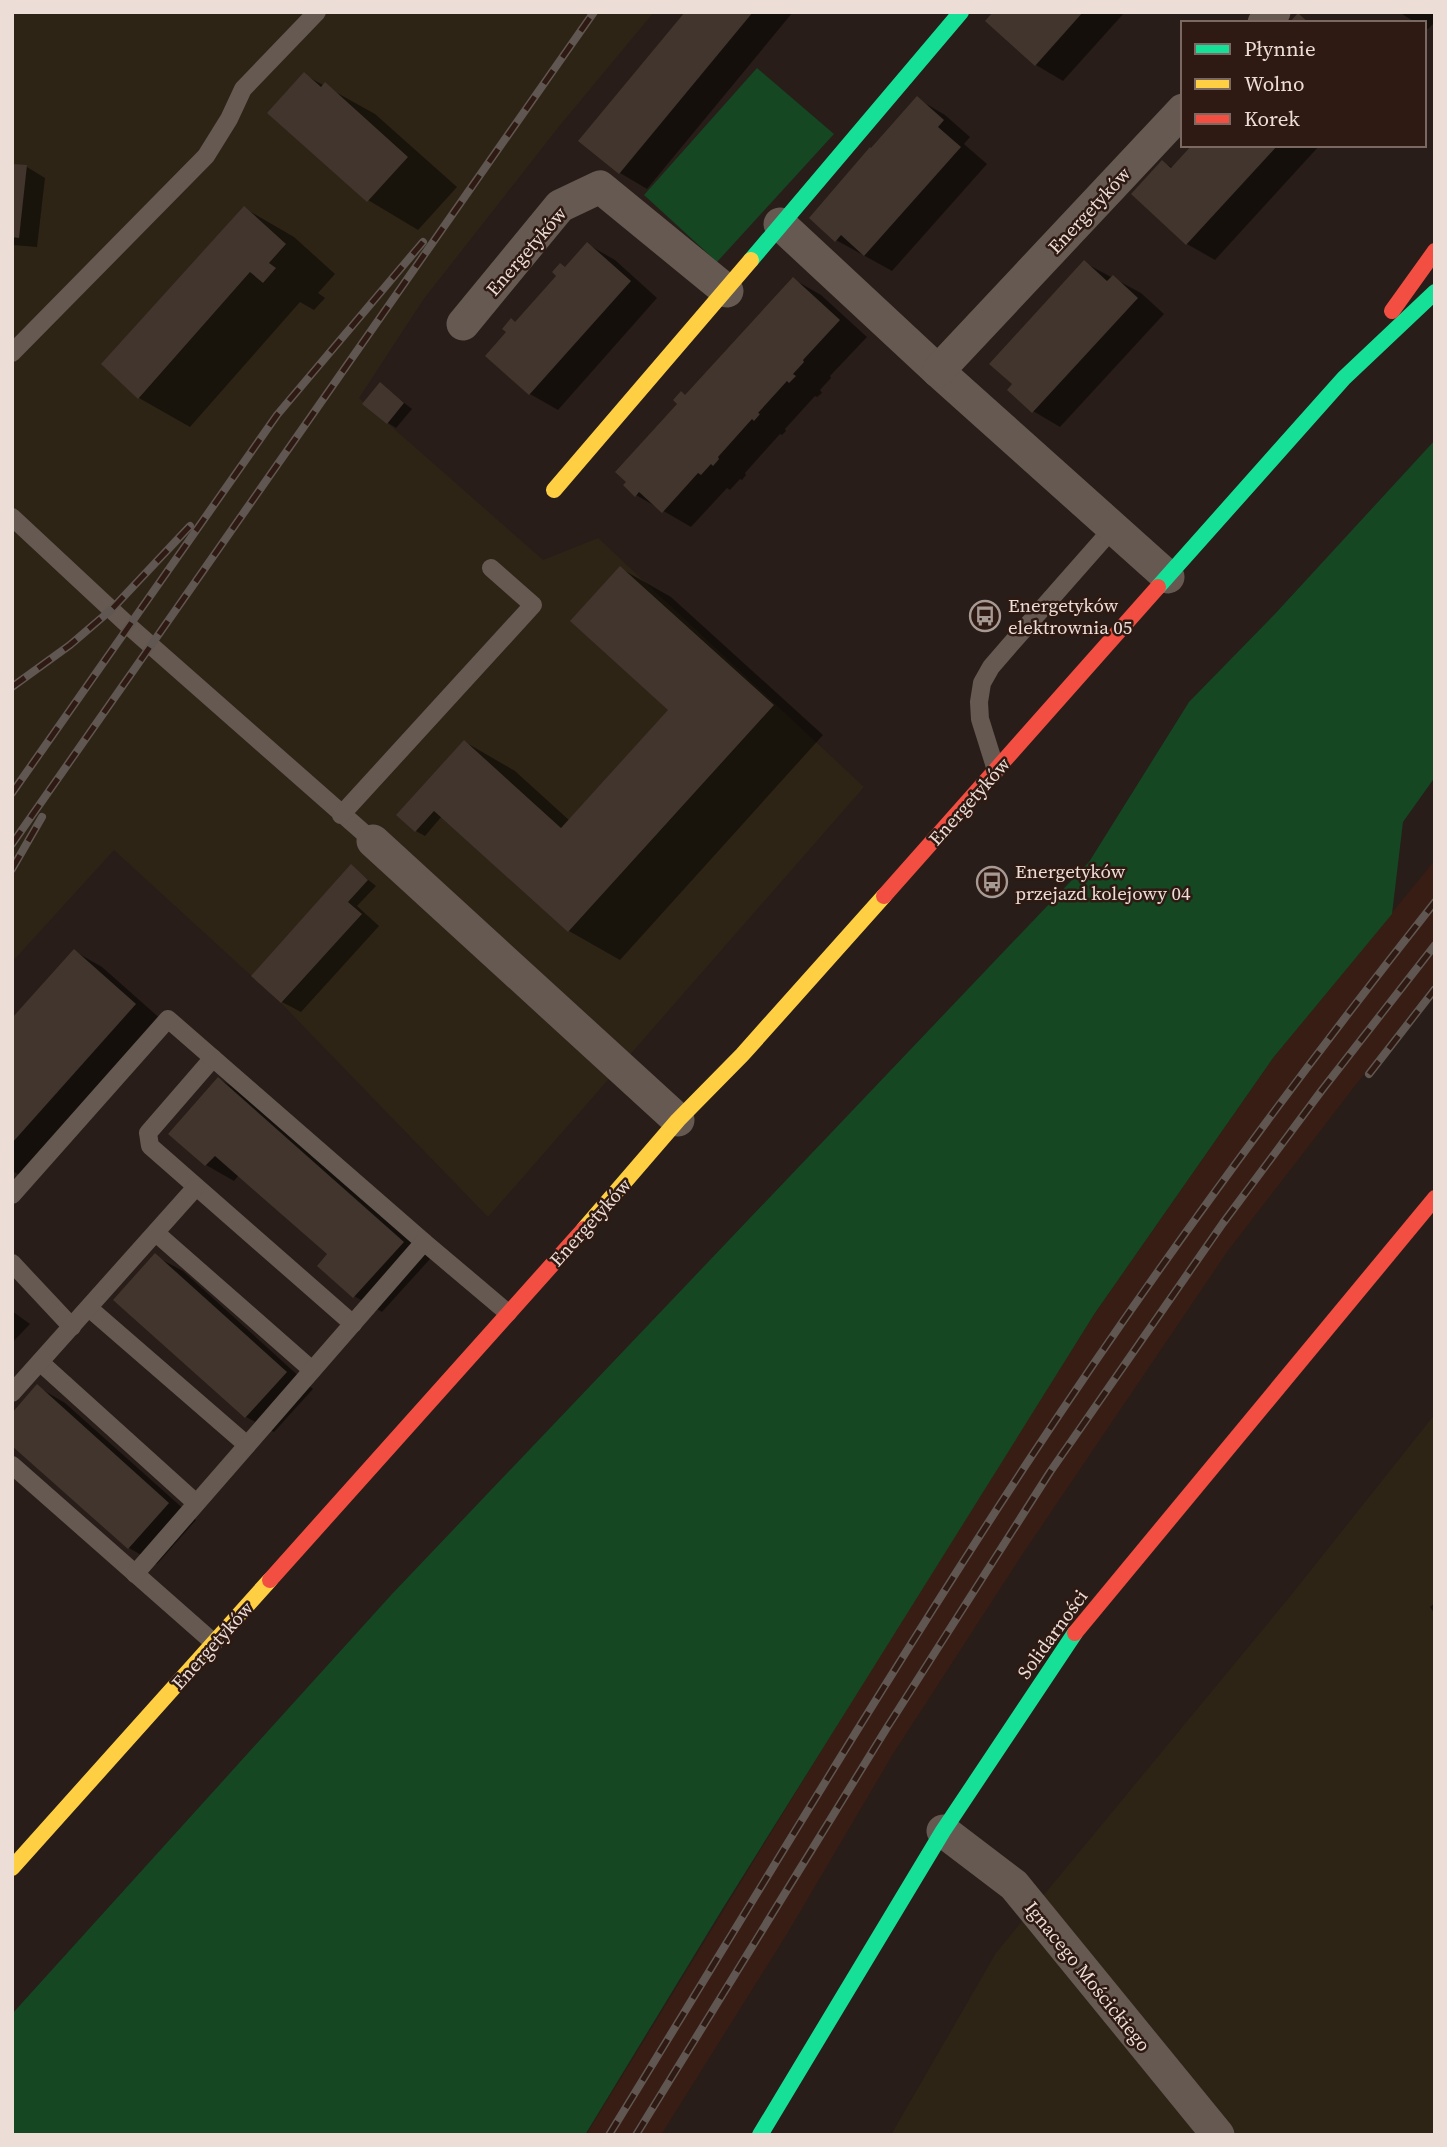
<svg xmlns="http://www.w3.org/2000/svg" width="1447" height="2147" font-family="'Source Serif 4',serif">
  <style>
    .built { fill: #371d14 }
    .industrial { fill: #2e2416 }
    .green { fill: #144722 }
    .shadow { fill: #0007 }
    .building { fill: #42352d }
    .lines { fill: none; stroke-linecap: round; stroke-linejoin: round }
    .lane { stroke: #655952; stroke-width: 18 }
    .street { stroke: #655952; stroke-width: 33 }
    .fast { stroke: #16e098; stroke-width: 16 }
    .slow { stroke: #ffcf43; stroke-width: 16 }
    .jam { stroke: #f24e42; stroke-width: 16 }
    .rail-casing { stroke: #615752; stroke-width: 8 }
    .rail { stroke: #2e1a12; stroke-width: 5; stroke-dasharray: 16; stroke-linecap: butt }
    .labels { text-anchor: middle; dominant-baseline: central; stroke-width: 5; stroke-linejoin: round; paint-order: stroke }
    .street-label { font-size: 19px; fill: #ecddd7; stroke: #2e1a12 }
    .poi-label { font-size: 19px; fill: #ecddd7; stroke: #2e1a12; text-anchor: start }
  </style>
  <rect width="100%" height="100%" fill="#281d18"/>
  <polygon class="built" points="1435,860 1435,982 1227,1252 1022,1555 893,1754 787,1934 661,2135 586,2135 919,1591 1095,1313 1273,1058"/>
  <g class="industrial">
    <polygon points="12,12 654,12 561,124 423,300 359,398 543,560 598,538 864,787 488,1217 281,1003 114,850 12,962"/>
    <polygon points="1435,1414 1435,2135 891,2135 996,1953 1288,1599"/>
  </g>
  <g class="green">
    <polygon points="757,68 834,134 717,262 644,195"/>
    <polygon points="1435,440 1435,777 1403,822 1392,914 1273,1058 1095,1313 723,1908 585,2135 12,2135 12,2014 392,1594 1089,862 1189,702 1274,615"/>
  </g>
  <g class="shadow">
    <polygon points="687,12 793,12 647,189 620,173"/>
    <polygon points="995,12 1125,12 1063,81 1036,65"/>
    <polygon points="1399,12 1435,12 1435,22 1428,29 1424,27 1424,23 1416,23"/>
    <polygon points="305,75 375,114 457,187 418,230 368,200"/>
    <polygon points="918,99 945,115 970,137 964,144 987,164 892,271 836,240"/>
    <polygon points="1195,145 1320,145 1215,260 1187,244 1163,162 1173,168"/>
    <polygon points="12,165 27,167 45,178 37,247 12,245"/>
    <polygon points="244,208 294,237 335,274 318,293 325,298 314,310 300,302 190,427 139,398 103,364"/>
    <polygon points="587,244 615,260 657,298 558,410 530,394 516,323"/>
    <polygon points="1085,263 1141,293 1164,314 1060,427 1033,411"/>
    <polygon points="793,279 821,295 867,337 830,376 831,378 820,390 822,393 817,397 815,396 785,429 786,431 782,435 780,434 745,473 746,475 742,480 740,479 730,490 727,488 691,527 636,495 686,397"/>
    <polygon points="380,384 412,409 396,428 388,423"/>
    <polygon points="620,568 671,597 823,735 620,960 569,931 442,816 425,836 416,831 465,742 515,771 570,821 670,710"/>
    <polygon points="352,867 376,886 357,906 379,926 301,1012 282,1002 253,975"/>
    <polygon points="74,951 102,967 163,1021 24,1177 12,1171 12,1020"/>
    <polygon points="219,1079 246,1095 430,1259 382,1312 354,1296 329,1254 239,1175 234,1181 206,1165 170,1134"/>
    <polygon points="155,1256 183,1271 313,1389 274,1432 246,1417 116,1299"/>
    <polygon points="12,1311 30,1324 12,1343"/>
    <polygon points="38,1387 65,1403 196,1520 157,1564 129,1548 12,1443"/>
    <polygon points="1435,1603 1435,1614 1430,1607"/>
  </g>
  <g class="building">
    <polygon points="685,12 753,12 619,174 578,141"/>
    <polygon points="993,12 1083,12 1035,66 985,21"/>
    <polygon points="1298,13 1309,23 1289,23"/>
    <polygon points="304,72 321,87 325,82 408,157 367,202 267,113"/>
    <polygon points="917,96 944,120 938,127 961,147 864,256 841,235 835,242 809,218 870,147 871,148"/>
    <polygon points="1192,145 1278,145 1186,245 1131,194 1162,160 1171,168"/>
    <polygon points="12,164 27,165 19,238 12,237"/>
    <polygon points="244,206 286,244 269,263 276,268 263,283 250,272 138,399 101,364"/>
    <polygon points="587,242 631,281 529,395 485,356 506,332 502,329 511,318 515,322 556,276 552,272 560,263 565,267"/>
    <polygon points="1084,260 1107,281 1113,275 1138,298 1032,413 1007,390 1012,384 989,364"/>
    <polygon points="793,277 840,320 803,360 804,362 793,374 796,376 789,383 787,381 758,413 760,414 754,421 752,419 718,457 719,459 713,466 711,464 701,475 698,473 662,513 639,492 635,497 623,485 626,482 615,472 677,404 673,400 681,391 685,395"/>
    <polygon points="380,382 404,403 387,424 362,404"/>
    <polygon points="620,566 774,705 568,932 434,811 415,832 396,815 464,740 561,828 668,710 570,621"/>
    <polygon points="351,864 368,880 348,902 362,914 281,1003 251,976"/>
    <polygon points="74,949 136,1004 12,1143 12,1018"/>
    <polygon points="218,1077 404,1242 353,1298 317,1266 327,1254 215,1156 205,1166 168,1134"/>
    <polygon points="155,1253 287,1372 245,1418 113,1300"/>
    <polygon points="37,1384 169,1503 128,1549 12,1446 12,1413"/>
  </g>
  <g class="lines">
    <g class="lane">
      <polyline points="12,353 206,156 229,119 243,89 317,12"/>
      <polyline points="12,517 130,627 373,841"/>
      <polyline points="996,770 980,719 979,702 982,683 991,667 1010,645 1114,527"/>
      <polyline points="341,815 533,605 491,568"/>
      <polyline points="213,1058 148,1133 150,1146 353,1324"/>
      <polyline points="12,1195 168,1019 424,1242"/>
      <polyline points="156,1233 312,1370"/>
      <polyline points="12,1263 72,1327"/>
      <polyline points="89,1308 247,1445"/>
      <polyline points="41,1363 196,1503"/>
      <polyline points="12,1393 196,1187"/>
      <polyline points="12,1465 214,1643"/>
      <polyline points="135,1574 424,1242 508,1313"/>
    </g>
    <g class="street">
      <polyline points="1264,23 1274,12"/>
      <polyline points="780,224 938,371 1168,577"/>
      <polyline points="463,324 560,206 600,187 727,291"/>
      <polyline points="938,371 1183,110"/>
      <polyline points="373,841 678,1120"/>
      <polyline points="943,1831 1014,1885 1218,2135"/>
    </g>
    <g class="fast">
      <polyline points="751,260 961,12"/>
      <polyline points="1158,587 1344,378 1435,292"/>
      <polyline points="760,2135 943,1831 1075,1633"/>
    </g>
    <g class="slow">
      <polyline points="554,490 751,260"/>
      <polyline points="584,1229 678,1120 742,1055 884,896"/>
      <polyline points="12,1868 270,1580"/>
    </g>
    <g class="jam">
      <polyline points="1392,311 1435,251"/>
      <polyline points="884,896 1158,587"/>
      <polyline points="270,1580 584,1229"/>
      <polyline points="1075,1633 1435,1198"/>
    </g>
    <g class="rail-casing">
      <g id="rail">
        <polyline points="12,687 70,645 112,609 190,526"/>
        <polyline points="12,793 277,415 423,242"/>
        <polyline points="12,844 594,12"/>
        <polyline points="12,869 42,817"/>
        <polyline points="1369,1074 1435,989"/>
        <path d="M609,2135C749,1908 885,1679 1031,1457C1157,1266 1293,1082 1435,902"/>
        <polyline points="636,2135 888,1726 1050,1472 1223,1223 1322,1090 1435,945"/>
      </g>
    </g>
    <use href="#rail" class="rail"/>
  </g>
  <defs>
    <g id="bus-ring" transform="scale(1.575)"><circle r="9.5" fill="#2e1a12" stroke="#a79a94" stroke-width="1.5"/><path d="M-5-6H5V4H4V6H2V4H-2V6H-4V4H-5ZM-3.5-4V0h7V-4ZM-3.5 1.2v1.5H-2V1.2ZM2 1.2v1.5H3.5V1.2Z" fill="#a79a94"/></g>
  </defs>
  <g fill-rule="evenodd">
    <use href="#bus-ring" x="985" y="616"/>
    <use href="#bus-ring" x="992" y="882"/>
  </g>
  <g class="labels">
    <g class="street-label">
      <text transform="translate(1089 210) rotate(-47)">Energetyków</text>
      <text transform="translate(526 251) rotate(-49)">Energetyków</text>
      <text transform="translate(969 801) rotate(-48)">Energetyków</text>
      <text transform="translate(590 1222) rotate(-48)">Energetyków</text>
      <text transform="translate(1052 1634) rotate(-54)">Solidarności</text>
      <text transform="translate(212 1645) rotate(-48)">Energetyków</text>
      <text transform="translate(1088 1976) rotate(51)">Ignacego Mościckiego</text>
    </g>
    <g class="poi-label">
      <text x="1008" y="605">Energetyków<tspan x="1008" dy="22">elektrownia 05</tspan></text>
      <text x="1015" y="871">Energetyków<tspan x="1015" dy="22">przejazd kolejowy 04</tspan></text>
    </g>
  </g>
  <rect width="1447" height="2147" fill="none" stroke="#ecddd7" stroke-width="28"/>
  <rect x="1181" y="21" width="245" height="126" fill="#2e1a12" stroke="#7a6861" stroke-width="2"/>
  <rect x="1195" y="44" width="35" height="10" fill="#16e098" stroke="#7a6861" stroke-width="2"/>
  <text x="1244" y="56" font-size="21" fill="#ecddd7">Płynnie</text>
  <rect x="1195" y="79" width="35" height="10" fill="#ffcf43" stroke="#7a6861" stroke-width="2"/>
  <text x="1244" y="91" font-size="21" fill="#ecddd7">Wolno</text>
  <rect x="1195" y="114" width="35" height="10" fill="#f24e42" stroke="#7a6861" stroke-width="2"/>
  <text x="1244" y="126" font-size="21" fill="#ecddd7">Korek</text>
</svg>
